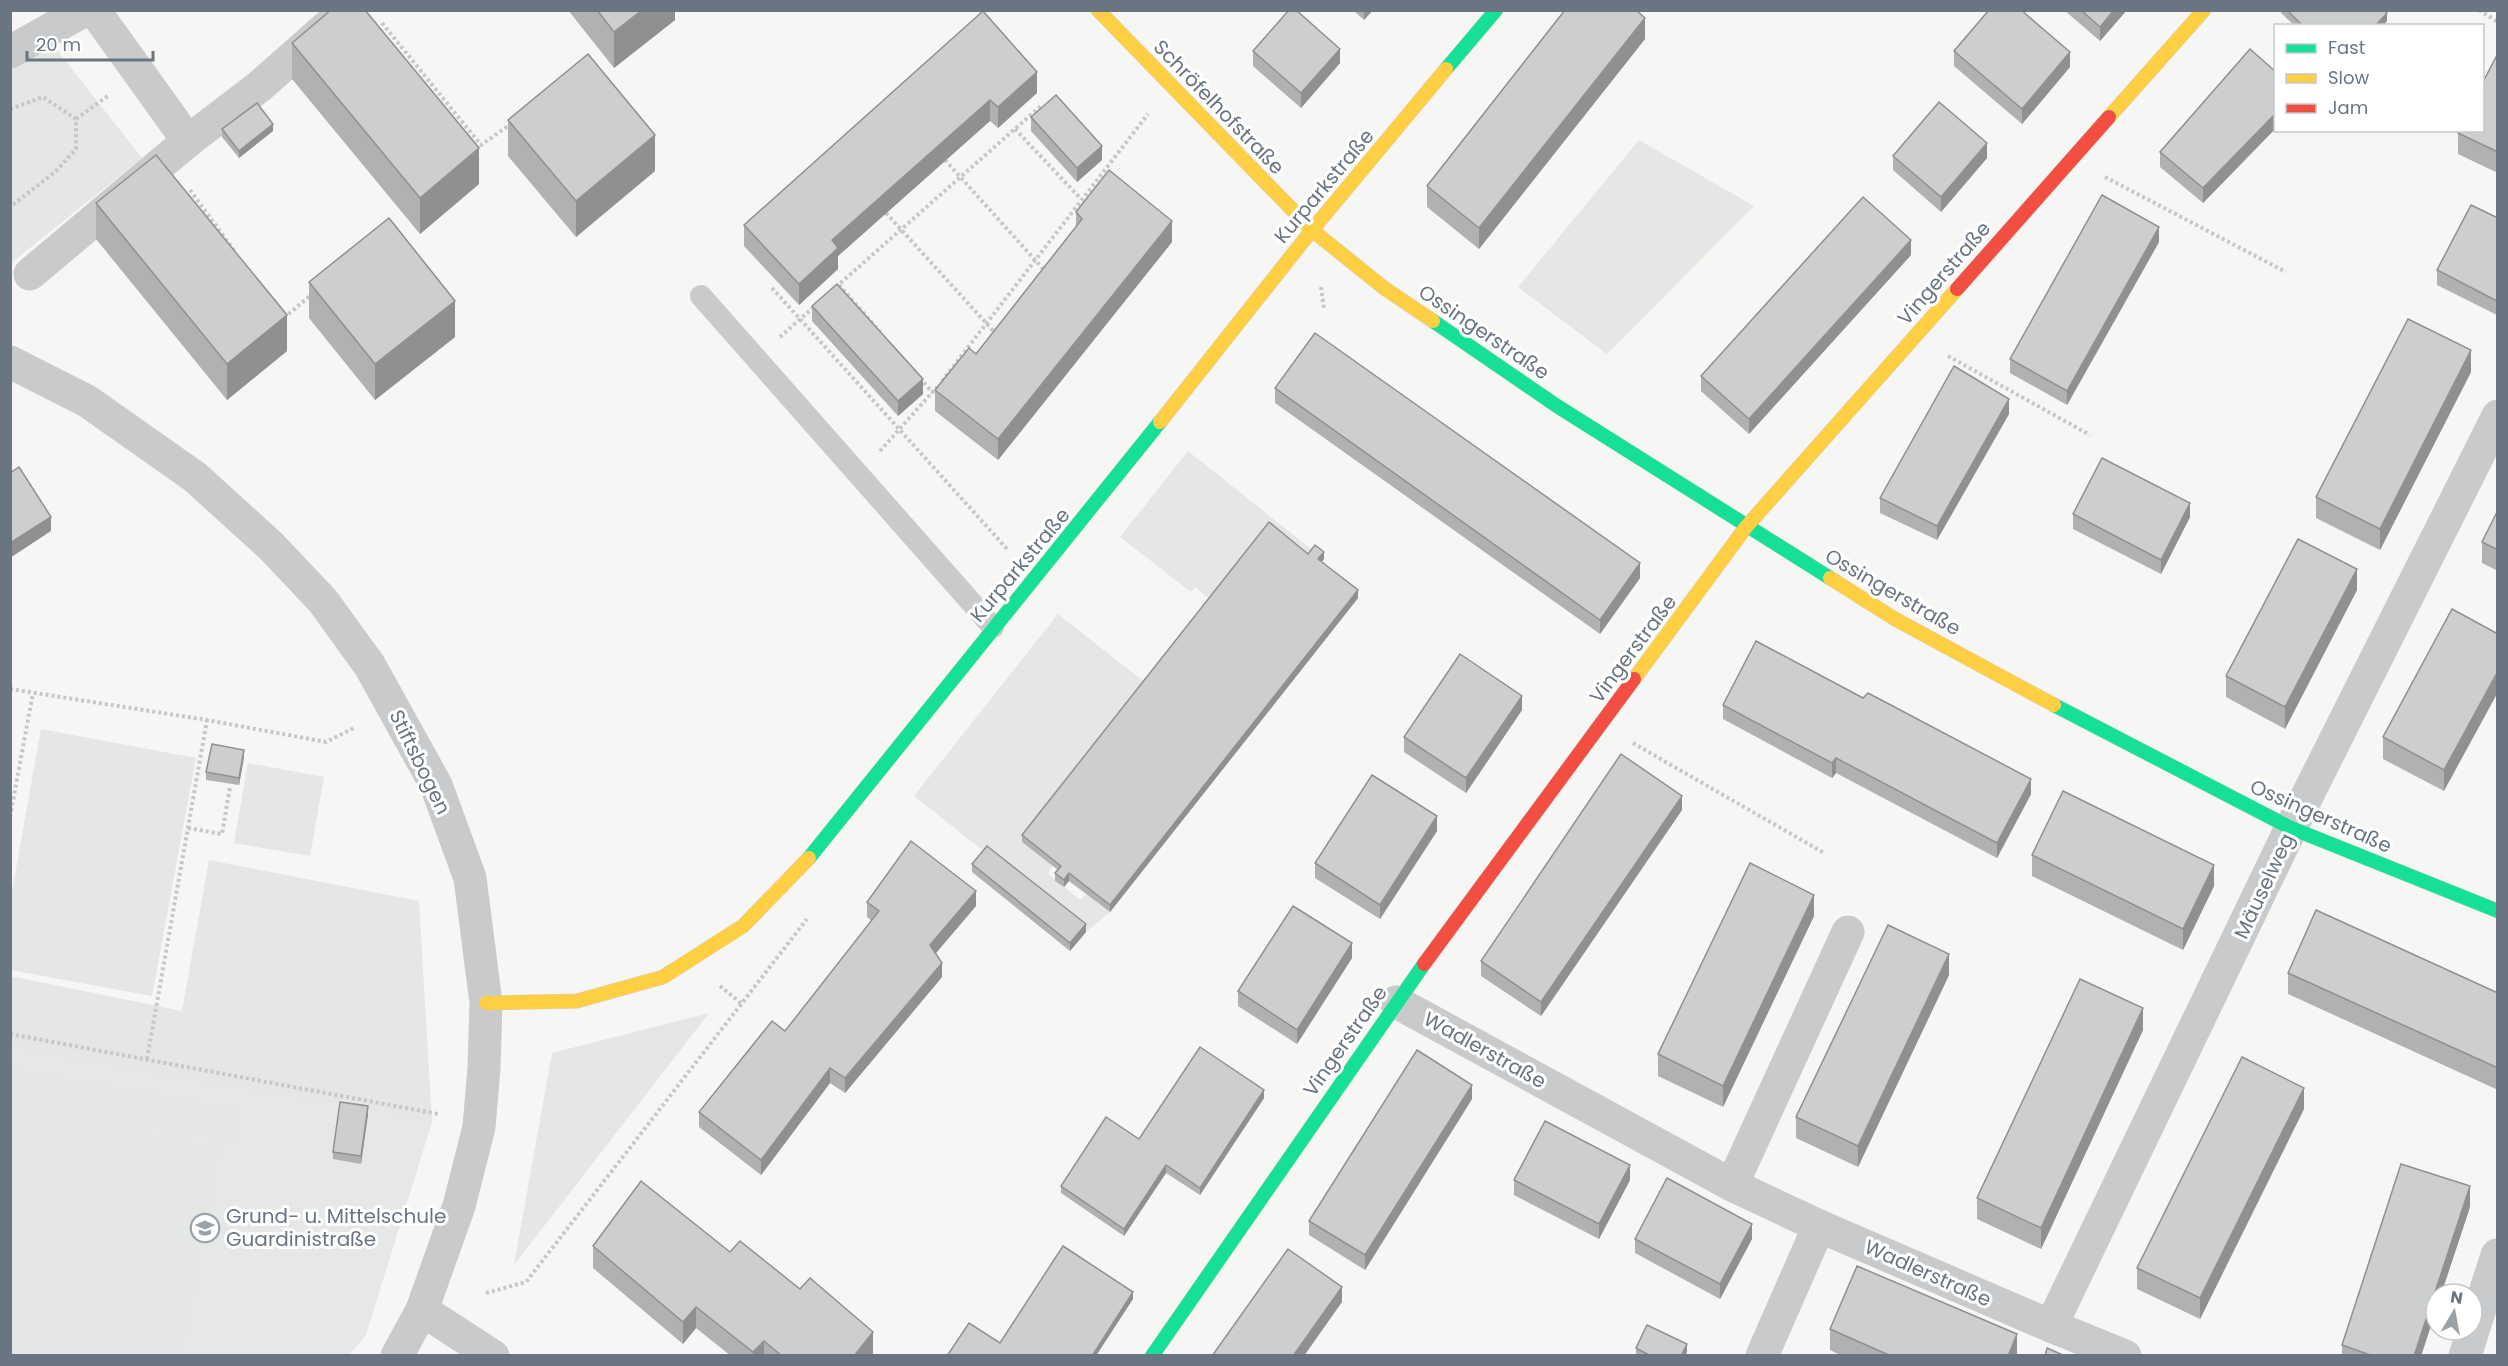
<svg xmlns="http://www.w3.org/2000/svg" width="2508" height="1366" font-family="Poppins,sans-serif">
  <style>
    .built { fill: #e6e8e8 }
    .green { fill: #e4e7e3 }
    .lines { fill: none; stroke-linecap: round; stroke-linejoin: round }
    .fast-casing { stroke: #d2d3d3; stroke-width: 15 }
    .slow-casing { stroke: #d2d3d3; stroke-width: 15 }
    .jam-casing { stroke: #d2d3d3; stroke-width: 15 }
    .path { stroke: #c6c7c8; stroke-width: 4; stroke-dasharray: 3 3; stroke-linecap: butt }
    .lane { stroke: #c9cacb; stroke-width: 22 }
    .street { stroke: #c9cacb; stroke-width: 33 }
    .fast { stroke: #16e098; stroke-width: 14 }
    .slow { stroke: #ffcf43; stroke-width: 14 }
    .jam { stroke: #f24e42; stroke-width: 14 }
    .wall { fill: #b0b1b1 }
    .shaded-wall { fill: #909090 }
    .building { fill: #cdcece; stroke: #909090; stroke-width: 1.5 }
    .labels { text-anchor: middle; dominant-baseline: central; stroke-width: 6; stroke-linejoin: round; paint-order: stroke }
    .street-label { font-size: 20px; fill: #697682; stroke: #fff }
    .poi-label { font-size: 20px; fill: #697682; stroke: #fff; text-anchor: start }
  </style>
  <rect width="100%" height="100%" fill="#f6f6f5"/>
  <polygon class="built" points="10,1045 432,1122 366,1335 349,1355 11,1355"/>
  <g class="green">
    <polygon points="49,40 142,158 11,263 11,64"/>
    <polygon points="1639,140 1754,206 1607,354 1518,287"/>
    <polygon points="1188,451 1315,552 1212,601 1195,587 1191,592 1120,537"/>
    <polygon points="1058,614 1147,684 1048,874 1080,900 1086,894 1110,912 1086,932 914,796"/>
    <polygon points="41,729 196,758 152,996 11,970 11,897"/>
    <polygon points="248,763 324,777 310,856 234,843"/>
    <polygon points="209,860 419,901 432,1122 11,1046 10,976 182,1011"/>
    <polygon points="709,1013 514,1265 552,1053"/>
    <polygon points="10,1070 237,1110 232,1140 11,1101"/>
    <polygon points="11,1104 217,1151 180,1355 11,1355"/>
  </g>
  <g class="lines">
    <g class="fast-casing">
      <g id="fast">
        <polyline points="1446,69 1496,10"/>
        <polyline points="1433,321 1557,406 1830,578"/>
        <polyline points="2054,705 2291,828 2498,911"/>
        <polyline points="809,858 1160,422"/>
        <polyline points="1152,1356 1424,964"/>
      </g>
    </g>
    <g class="slow-casing">
      <g id="slow">
        <polyline points="1098,10 1312,230 1384,288 1433,321"/>
        <polyline points="2109,117 2204,10"/>
        <polyline points="1160,422 1312,230 1446,69"/>
        <polyline points="1830,578 1895,619 2054,705"/>
        <polyline points="1634,679 1746,527 1957,289"/>
        <polyline points="486,1003 577,1001 663,977 743,926 809,858"/>
      </g>
    </g>
    <g class="jam-casing">
      <g id="jam">
        <polyline points="1957,289 2109,117"/>
        <polyline points="1424,964 1634,679"/>
      </g>
    </g>
    <g class="path">
      <polyline points="2479,10 2498,22"/>
      <polyline points="382,23 481,145 511,124"/>
      <polyline points="10,109 43,97 76,119 76,149 55,172 10,207"/>
      <polyline points="76,119 109,95"/>
      <polyline points="1015,129 1081,199"/>
      <polyline points="945,160 1045,271"/>
      <polyline points="2105,177 2286,272"/>
      <polyline points="190,190 235,252"/>
      <polyline points="886,213 997,335"/>
      <polyline points="839,285 880,332"/>
      <polyline points="836,287 1042,105"/>
      <polyline points="1321,287 1324,309"/>
      <polyline points="772,288 1008,550"/>
      <polyline points="284,318 312,294"/>
      <polyline points="780,337 815,306"/>
      <polyline points="1948,356 2090,435"/>
      <polyline points="920,378 933,393"/>
      <polyline points="942,381 1148,114"/>
      <polyline points="880,451 937,387"/>
      <polyline points="10,689 207,720 326,742 356,727"/>
      <polyline points="1633,743 1824,853"/>
      <polyline points="10,817 33,693"/>
      <polyline points="188,828 222,834 230,787"/>
      <polyline points="720,986 742,1004"/>
      <polyline points="10,1034 438,1114"/>
      <polyline points="147,1059 207,720"/>
      <polyline points="486,1293 526,1282 807,919"/>
    </g>
    <polyline class="lane" points="701,296 993,627"/>
    <g class="street">
      <polyline points="94,10 188,141"/>
      <polyline points="10,52 85,10"/>
      <polyline points="30,274 188,141 260,86 346,10"/>
      <polyline points="10,362 87,401 195,477 271,546 323,601 370,666 436,785 470,878 486,1003 484,1068 479,1127 459,1206 422,1310 397,1356"/>
      <polyline points="1396,1002 1732,1185 1819,1226 2051,1326 2125,1356"/>
      <polyline points="1732,1185 1848,932"/>
      <polyline points="422,1310 493,1356"/>
      <polyline points="2051,1326 2291,828 2498,416"/>
      <polyline points="1762,1356 1819,1226"/>
      <polyline points="2465,1356 2497,1255"/>
    </g>
    <use href="#fast" class="fast"/>
    <use href="#slow" class="slow"/>
    <use href="#jam" class="jam"/>
  </g>
  <g class="wall">
    <polygon points="568,10 675,10 675,20 614,68"/>
    <polygon points="1353,10 1373,10 1364,20"/>
    <polygon points="2064,10 2127,10 2100,41"/>
    <polygon points="2281,10 2384,10 2387,21 2383,26 2295,26 2281,13"/>
    <polygon points="983,11 1037,93 998,128 990,121 838,256 838,269 799,305 744,246 744,225"/>
    <polygon points="1645,39 1479,249 1427,207 1427,186"/>
    <polygon points="292,43 479,184 420,234 292,79"/>
    <polygon points="1253,51 1340,63 1301,108 1253,66"/>
    <polygon points="1954,51 2070,67 2022,124 1954,66"/>
    <polygon points="2498,53 2498,173 2458,154 2458,133"/>
    <polygon points="2276,72 2276,128 2203,203 2160,167 2160,152"/>
    <polygon points="1031,117 1102,160 1077,182 1031,131"/>
    <polygon points="508,120 655,171 576,237 508,156"/>
    <polygon points="222,129 273,131 239,158 222,137"/>
    <polygon points="1893,156 1987,158 1941,212 1893,170"/>
    <polygon points="96,203 287,351 227,400 96,239"/>
    <polygon points="1076,212 1172,242 998,460 935,411 935,390 976,354 1076,227"/>
    <polygon points="2498,218 2497,315 2437,285 2437,270"/>
    <polygon points="2159,242 2067,405 2010,373 2010,359"/>
    <polygon points="1911,255 1749,434 1701,391 1701,376"/>
    <polygon points="309,282 455,337 375,400 309,318"/>
    <polygon points="812,306 923,394 898,416 812,321"/>
    <polygon points="2471,372 2380,550 2316,518 2316,497"/>
    <polygon points="1275,388 1640,578 1600,634 1275,403"/>
    <polygon points="2009,414 1937,540 1880,513 1880,498"/>
    <polygon points="2498,510 2498,571 2482,563 2482,542"/>
    <polygon points="2073,514 2190,517 2161,574 2073,529"/>
    <polygon points="1308,554 1324,559 1321,562 1358,598 1110,912 1069,881 1064,887 1055,881 1055,873 1058,870 1022,842 1022,835"/>
    <polygon points="2357,590 2285,729 2226,697 2226,676"/>
    <polygon points="2452,609 2444,791 2383,759 2383,737"/>
    <polygon points="1723,705 2031,794 1997,858 1836,773 1832,778 1723,719"/>
    <polygon points="1522,710 1466,793 1404,752 1404,737"/>
    <polygon points="244,757 239,785 206,780 206,772"/>
    <polygon points="1682,810 1541,1016 1481,976 1481,961"/>
    <polygon points="1437,831 1380,919 1315,878 1315,863"/>
    <polygon points="2032,855 2214,886 2183,950 2032,876"/>
    <polygon points="972,864 1086,932 1070,951 972,872"/>
    <polygon points="867,902 976,906 935,954 942,977 845,1093 830,1083 761,1175 699,1127 699,1112 785,1031 872,921 867,917"/>
    <polygon points="1814,916 1723,1107 1658,1076 1658,1054"/>
    <polygon points="1352,958 1297,1044 1238,1006 1238,991"/>
    <polygon points="2288,973 2498,993 2498,1090 2288,994"/>
    <polygon points="1949,975 1858,1167 1796,1138 1796,1117"/>
    <polygon points="2143,1030 2041,1249 1977,1219 1977,1198"/>
    <polygon points="1264,1098 1200,1195 1166,1173 1124,1236 1061,1193 1061,1186 1139,1139"/>
    <polygon points="1472,1099 1365,1270 1309,1235 1309,1221"/>
    <polygon points="2304,1109 2200,1319 2137,1289 2137,1268"/>
    <polygon points="368,1114 361,1164 333,1159 333,1152"/>
    <polygon points="1514,1180 1630,1180 1599,1239 1514,1195"/>
    <polygon points="2470,1207 2421,1356 2342,1356 2342,1345"/>
    <polygon points="1635,1239 1752,1239 1720,1299 1635,1253"/>
    <polygon points="593,1246 730,1252 873,1353 872,1356 731,1356 696,1328 683,1344 593,1268"/>
    <polygon points="1830,1329 2017,1356 1842,1356 1830,1350"/>
    <polygon points="1636,1348 1687,1352 1685,1356 1636,1356"/>
  </g>
  <g class="shaded-wall">
    <polygon points="642,10 675,10 675,20 614,68 614,32"/>
    <polygon points="1364,10 1373,10 1364,20"/>
    <polygon points="2114,10 2127,10 2100,41 2100,27"/>
    <polygon points="2387,13 2387,21 2383,26 2375,26"/>
    <polygon points="1645,18 1645,39 1479,249 1479,228"/>
    <polygon points="1340,49 1340,63 1301,108 1301,93"/>
    <polygon points="2070,52 2070,67 2022,124 2022,109"/>
    <polygon points="1037,72 1037,93 998,128 998,107"/>
    <polygon points="990,100 990,121 838,256 838,269 799,305 799,284 832,240"/>
    <polygon points="2276,113 2276,128 2203,203 2203,188"/>
    <polygon points="273,124 273,131 239,158 239,151"/>
    <polygon points="655,135 655,171 576,237 576,201"/>
    <polygon points="1987,143 1987,158 1941,212 1941,197"/>
    <polygon points="1102,146 1102,160 1077,182 1077,168"/>
    <polygon points="479,148 479,184 420,234 420,198"/>
    <polygon points="1172,221 1172,242 998,460 998,439"/>
    <polygon points="2159,227 2159,242 2067,405 2067,391"/>
    <polygon points="1911,240 1911,255 1749,434 1749,419"/>
    <polygon points="455,301 455,337 375,400 375,364"/>
    <polygon points="287,315 287,351 227,400 227,364"/>
    <polygon points="2471,350 2471,372 2380,550 2380,529"/>
    <polygon points="923,379 923,394 898,416 898,401"/>
    <polygon points="2009,399 2009,414 1937,540 1937,526"/>
    <polygon points="2190,503 2190,517 2161,574 2161,560"/>
    <polygon points="51,517 51,531 10,558 10,543"/>
    <polygon points="1324,552 1324,559 1318,566 1318,559"/>
    <polygon points="1640,563 1640,578 1600,634 1600,620"/>
    <polygon points="2357,569 2357,590 2285,729 2285,707"/>
    <polygon points="1358,590 1358,598 1110,912 1110,905"/>
    <polygon points="2498,671 2498,692 2444,791 2444,770"/>
    <polygon points="1522,696 1522,710 1466,793 1466,778"/>
    <polygon points="244,750 244,757 239,785 239,778"/>
    <polygon points="1836,758 1836,773 1832,778 1832,763"/>
    <polygon points="2031,779 2031,794 1997,858 1997,843"/>
    <polygon points="1682,796 1682,810 1541,1016 1541,1002"/>
    <polygon points="1437,816 1437,831 1380,919 1380,905"/>
    <polygon points="2214,865 2214,886 2183,950 2183,929"/>
    <polygon points="1069,873 1069,881 1064,887 1064,880"/>
    <polygon points="976,891 976,906 930,960 930,945"/>
    <polygon points="1814,895 1814,916 1723,1107 1723,1086"/>
    <polygon points="1086,924 1086,932 1070,951 1070,943"/>
    <polygon points="1352,943 1352,958 1297,1044 1297,1030"/>
    <polygon points="1949,954 1949,975 1858,1167 1858,1146"/>
    <polygon points="942,963 942,977 845,1093 845,1078"/>
    <polygon points="2143,1008 2143,1030 2041,1249 2041,1228"/>
    <polygon points="830,1068 830,1083 761,1175 761,1160"/>
    <polygon points="1472,1085 1472,1099 1365,1270 1365,1255"/>
    <polygon points="2304,1088 2304,1109 2200,1319 2200,1298"/>
    <polygon points="1264,1090 1264,1098 1200,1195 1200,1188"/>
    <polygon points="368,1106 368,1114 361,1164 361,1156"/>
    <polygon points="1166,1165 1166,1173 1124,1236 1124,1229"/>
    <polygon points="1630,1165 1630,1180 1599,1239 1599,1224"/>
    <polygon points="2470,1186 2470,1207 2441,1294 2436,1294 2436,1310 2421,1356 2414,1356"/>
    <polygon points="1752,1224 1752,1239 1720,1299 1720,1284"/>
    <polygon points="1342,1287 1342,1302 1304,1356 1293,1356"/>
    <polygon points="1133,1292 1133,1299 1096,1356 1092,1356"/>
    <polygon points="696,1307 696,1328 683,1344 683,1322"/>
    <polygon points="873,1332 873,1353 872,1356 854,1356"/>
    <polygon points="2017,1334 2017,1356 2008,1356"/>
    <polygon points="764,1341 764,1356 753,1356 753,1352"/>
    <polygon points="1687,1344 1687,1352 1685,1356 1681,1356"/>
  </g>
  <g class="building">
    <polygon points="331,10 365,10 479,148 420,198 292,43"/>
    <polygon points="597,10 642,10 614,32"/>
    <polygon points="1289,10 1296,10 1340,49 1301,93 1253,51"/>
    <polygon points="1565,10 1636,10 1645,18 1479,228 1427,186"/>
    <polygon points="1989,10 2021,10 2070,52 2022,109 1954,51"/>
    <polygon points="2081,10 2114,10 2100,27"/>
    <polygon points="2287,10 2384,10 2387,13 2375,26 2303,26"/>
    <polygon points="983,11 1037,72 998,107 990,100 832,240 838,248 799,284 744,225"/>
    <polygon points="2250,49 2276,72 2276,113 2203,188 2160,152"/>
    <polygon points="2498,53 2498,152 2458,133 2459,130 2482,130 2482,84"/>
    <polygon points="588,54 655,135 576,201 508,120"/>
    <polygon points="1056,95 1102,146 1077,168 1031,117"/>
    <polygon points="1939,102 1987,143 1941,197 1893,156"/>
    <polygon points="257,103 273,124 239,151 222,129"/>
    <polygon points="156,155 287,315 227,364 96,203"/>
    <polygon points="1109,170 1172,221 998,439 935,390 969,348 976,354 1082,219 1076,212"/>
    <polygon points="2102,195 2159,227 2067,391 2010,359"/>
    <polygon points="1863,197 1911,240 1749,419 1701,376"/>
    <polygon points="2471,205 2498,218 2498,299 2497,301 2437,270"/>
    <polygon points="389,218 455,301 375,364 309,282"/>
    <polygon points="837,284 923,379 898,401 812,306"/>
    <polygon points="2408,319 2471,350 2380,529 2316,497"/>
    <polygon points="1315,333 1640,563 1600,620 1275,388"/>
    <polygon points="1954,366 2009,399 1937,526 1880,498"/>
    <polygon points="2102,458 2190,503 2161,560 2073,514"/>
    <polygon points="19,467 51,517 10,543 10,473"/>
    <polygon points="2498,510 2498,550 2482,542"/>
    <polygon points="1269,522 1308,554 1315,545 1324,552 1318,559 1358,590 1110,905 1069,873 1064,880 1055,873 1061,866 1022,835"/>
    <polygon points="2298,539 2357,569 2285,707 2226,676"/>
    <polygon points="2452,609 2498,634 2498,671 2444,770 2383,737"/>
    <polygon points="1756,641 1863,698 1868,693 2031,779 1997,843 1836,758 1832,763 1723,705"/>
    <polygon points="1460,654 1522,696 1466,778 1404,737"/>
    <polygon points="212,744 244,750 239,778 206,772"/>
    <polygon points="1621,754 1682,796 1541,1002 1481,961"/>
    <polygon points="1372,775 1437,816 1380,905 1315,863"/>
    <polygon points="2063,791 2214,865 2183,929 2032,855"/>
    <polygon points="911,841 976,891 930,945 942,963 845,1078 830,1068 761,1160 699,1112 772,1021 785,1031 879,911 867,902"/>
    <polygon points="987,846 1086,924 1070,943 972,864"/>
    <polygon points="1750,863 1814,895 1723,1086 1658,1054"/>
    <polygon points="1293,906 1352,943 1297,1030 1238,991"/>
    <polygon points="2316,910 2498,993 2498,1068 2288,973"/>
    <polygon points="1888,925 1949,954 1858,1146 1796,1117"/>
    <polygon points="2080,979 2143,1008 2041,1228 1977,1198"/>
    <polygon points="1200,1047 1264,1090 1200,1188 1166,1165 1124,1229 1061,1186 1106,1117 1139,1139"/>
    <polygon points="1417,1050 1472,1085 1365,1255 1309,1221"/>
    <polygon points="2242,1057 2304,1088 2200,1298 2137,1268"/>
    <polygon points="340,1102 368,1106 361,1156 333,1152"/>
    <polygon points="1545,1121 1630,1165 1599,1224 1514,1180"/>
    <polygon points="2401,1164 2470,1186 2414,1356 2373,1356 2342,1345"/>
    <polygon points="1667,1178 1752,1224 1720,1284 1635,1239"/>
    <polygon points="641,1181 730,1252 740,1241 800,1289 810,1278 873,1332 854,1356 782,1356 764,1341 753,1352 696,1307 683,1322 593,1246"/>
    <polygon points="1063,1246 1133,1292 1092,1356 947,1356 969,1323 1000,1343"/>
    <polygon points="1288,1249 1342,1287 1293,1356 1212,1356"/>
    <polygon points="1857,1266 2017,1334 2008,1356 1891,1356 1830,1329"/>
    <polygon points="1647,1325 1687,1344 1681,1356 1651,1356 1636,1348"/>
    <polygon points="2047,1348 2065,1356 2045,1356"/>
  </g>
  <defs>
    <g id="school-ring" transform="scale(1.5)"><circle r="9.5" fill="#fff" stroke="#9aa3aa" stroke-width="1.5"/><path d="M0-5L7-2L0 1L-7-2ZM-4 1L0 2.5L4 1V4Q0 6-4 4Z" fill="#9aa3aa"/></g>
  </defs>
  <g fill-rule="evenodd">
    <use href="#school-ring" x="205" y="1228"/>
  </g>
  <g class="labels">
    <g class="street-label">
      <text transform="translate(1219 107) rotate(46)">Schröfelhofstraße</text>
      <text transform="translate(1324 186) rotate(-50)">Kurparkstraße</text>
      <text transform="translate(1944 273) rotate(-49)">Vingerstraße</text>
      <text transform="translate(1484 332) rotate(34)">Ossingerstraße</text>
      <text transform="translate(1020 565) rotate(-50)">Kurparkstraße</text>
      <text transform="translate(1893 592) rotate(30)">Ossingerstraße</text>
      <text transform="translate(1633 649) rotate(-53)">Vingerstraße</text>
      <text transform="translate(420 762) rotate(64)">Stiftsbogen</text>
      <text transform="translate(2321 816) rotate(24)">Ossingerstraße</text>
      <text transform="translate(2264 886) rotate(-65)">Mäuselweg</text>
      <text transform="translate(1345 1041) rotate(-55)">Vingerstraße</text>
      <text transform="translate(1485 1050) rotate(29)">Wadlerstraße</text>
      <text transform="translate(1928 1273) rotate(24)">Wadlerstraße</text>
    </g>
    <g class="poi-label">
      <text x="226" y="1216">Grund- u. Mittelschule<tspan x="226" dy="23">Guardinistraße</tspan></text>
    </g>
  </g>
  <rect width="2508" height="1366" fill="none" stroke="#697682" stroke-width="24"/>
  <rect x="2274" y="24" width="210" height="108" fill="#ffffff" stroke="#c3c8cd" stroke-width="1.5"/>
  <rect x="2286" y="44" width="30" height="9" fill="#16e098" stroke="#c3c8cd" stroke-width="1.5"/>
  <text x="2328" y="54" font-size="18" fill="#697682">Fast</text>
  <rect x="2286" y="74" width="30" height="9" fill="#ffcf43" stroke="#c3c8cd" stroke-width="1.5"/>
  <text x="2328" y="84" font-size="18" fill="#697682">Slow</text>
  <rect x="2286" y="104" width="30" height="9" fill="#f24e42" stroke="#c3c8cd" stroke-width="1.5"/>
  <text x="2328" y="114" font-size="18" fill="#697682">Jam</text>
  <g transform="translate(2454 1312) rotate(10)"><circle r="28" fill="#ffffff" stroke="#c3c8cd" stroke-width="1.5"/>
  <path d="M0-4.5L10 22L0 15L-10 22Z" fill="#9aa3aa"/>
  <text y="-9" font-size="16" font-weight="bold" text-anchor="middle" fill="#697682">N</text>
  </g>
  <path d="M27 51v9h126v-9" fill="none" stroke="#697682" stroke-width="3"/>
  <text x="36" y="51" font-size="18" fill="#697682" stroke="#ffffff" stroke-width="4.5" paint-order="stroke">20 m</text>
</svg>
